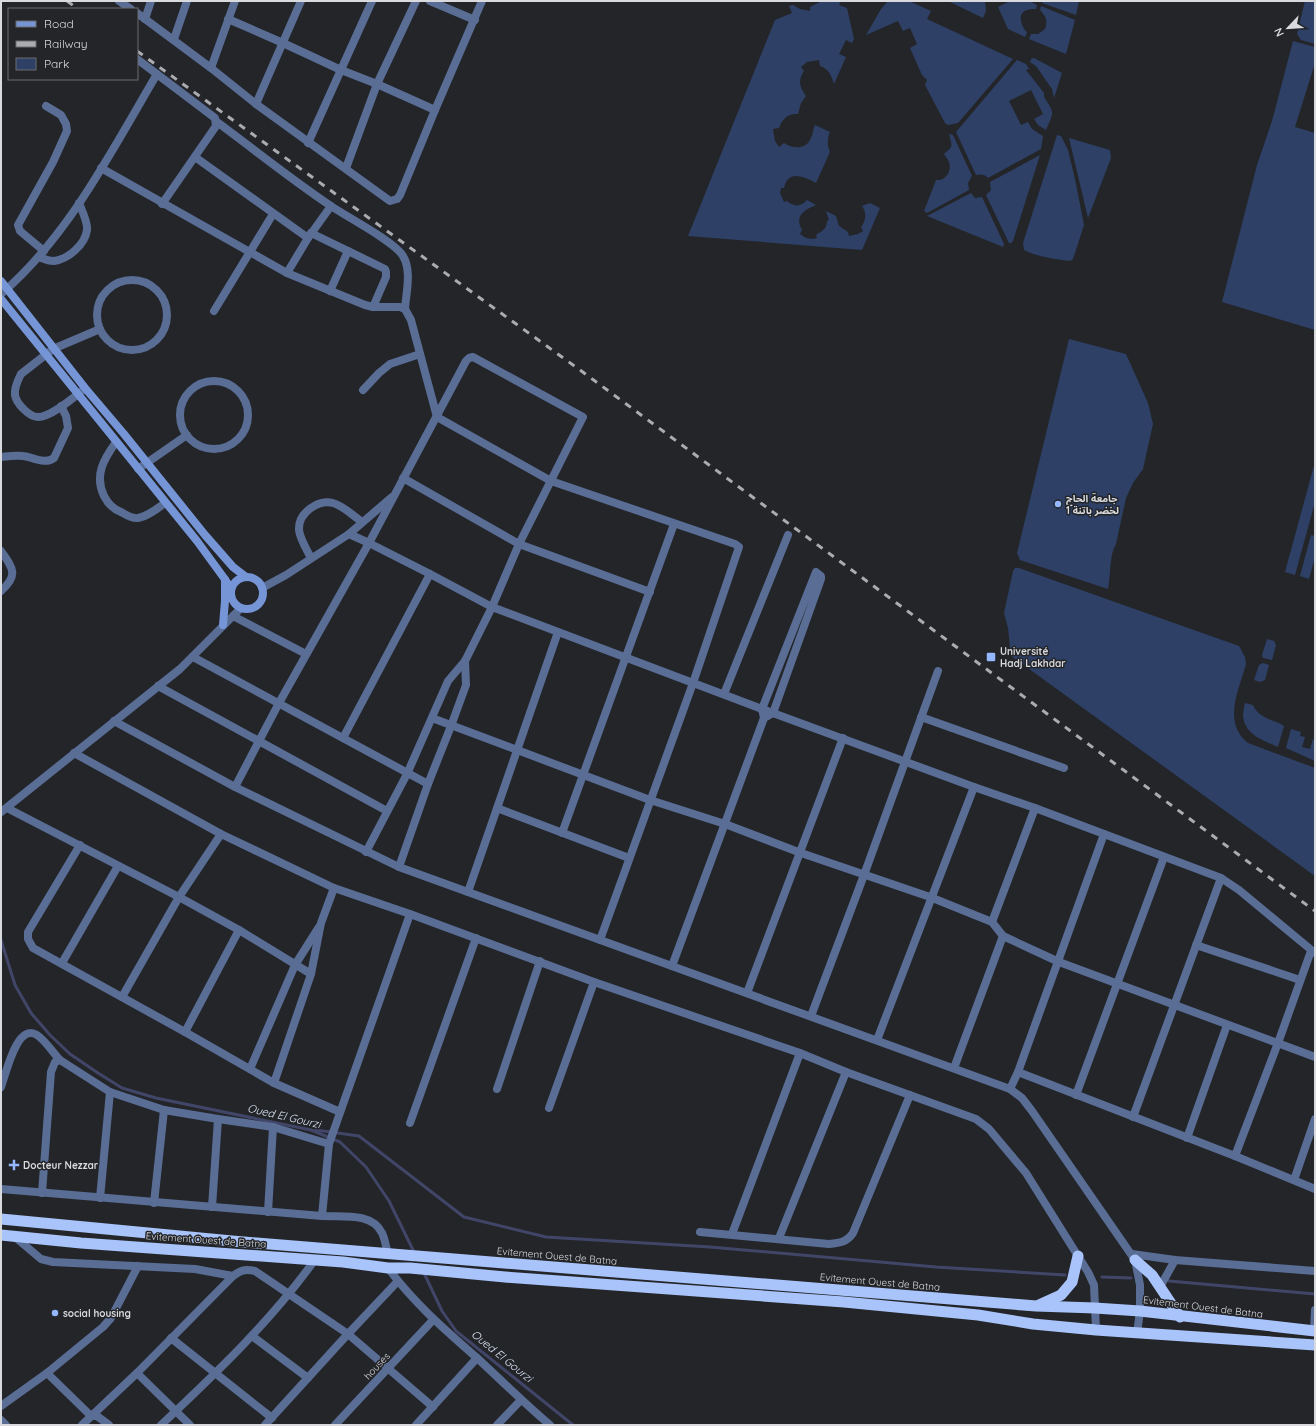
<svg xmlns="http://www.w3.org/2000/svg" width="1316" height="1426" font-family="Quicksand,'Noto Sans Arabic',sans-serif">
  <style>
    .green { fill: #2e4066 }
    .lines { fill: none; stroke-linecap: round; stroke-linejoin: round }
    .stream { stroke: #414668; stroke-width: 3 }
    .minor { stroke: #596d95; stroke-width: 8 }
    .tertiary { stroke: #596d95; stroke-width: 8 }
    .secondary { stroke: #7595d6; stroke-width: 8 }
    .trunk { stroke: #a9c4fa; stroke-width: 11 }
    .rail { stroke: #aaacb0; stroke-width: 3; stroke-dasharray: 7 7; stroke-linecap: butt }
    .poi-dot { fill: #94b7fd; stroke: #232529; stroke-width: 1.5 }
    .labels { text-anchor: middle; dominant-baseline: central; stroke-width: 3; stroke-linejoin: round; paint-order: stroke }
    .poi-label { font-size: 10px; font-weight: bold; fill: #d8dadd; stroke: #232529; text-anchor: start }
    .street-label { font-size: 10px; fill: #d8dadd; stroke: #232529 }
    .water-label { font-size: 11px; font-style: italic; fill: #dbe4f4; stroke: #232529 }
  </style>
  <rect width="100%" height="100%" fill="#232529"/>
  <g class="green">
    <path d="M822,1H841L839,5L847,8L854,39L852,43L846,40L839,54L846,57L834,84C831,75 829,69 820,66L819,60L807,62L801,67L804,71C798,80 799,87 806,96L801,103L798,114C788,113 782,119 779,128L773,129L775,141L779,147L784,143C793,149 806,150 811,138C813,134 813,129 815,125L830,132C827,139 827,145 830,152L816,183C805,177 788,169 784,188H781L780,193L784,202L787,201C794,207 801,207 807,200L816,205C804,210 794,216 802,230L800,234L806,238L813,239L817,238L816,235C822,231 827,229 827,221L829,220L826,211L836,216L839,226L848,232L849,236L858,234L863,231L861,227C866,221 867,213 862,206L870,203L880,208L862,250L688,236L775,20L792,13L789,6L793,5L800,9L810,11V7Z"/>
    <polygon points="888,1 909,1 931,11 927,19 1013,59 958,123 948,125 945,123 925,85 927,80 922,75 910,48 917,44 910,28 903,31 898,21 866,35 881,9"/>
    <polygon points="948,1 985,1 986,11 983,18"/>
    <path d="M1010,1H1029L1037,5L1036,9C1018,8 1017,20 1027,33L1025,37L1008,29L998,7Z"/>
    <polygon points="1043,1 1079,1 1076,15 1042,3"/>
    <polygon points="1305,1 1315,1 1315,44 1301,40 1297,34"/>
    <path d="M1041,6L1075,20L1066,54L1029,39L1031,34H1038L1045,29C1048,21 1046,16 1040,10Z"/>
    <polygon points="1293,41 1315,47 1315,63 1295,127 1315,133 1315,330 1222,302 1257,165 1272,121"/>
    <polygon points="1034,58 1062,73 1054,98 1052,89 1036,66 1030,62 1031,59"/>
    <path d="M1017,60L1026,64L1029,69L1026,70L1044,93V97C1055,114 1054,111 1046,130L1038,125L1034,119L1043,114L1031,90L1009,101L1021,125L1028,122L1032,129L1043,136L1041,149L988,178C985,174 981,174 976,175L956,132Z"/>
    <path d="M949,134L953,135L972,176L968,183L969,190L927,213L924,211L936,180C946,181 952,171 949,162C948,159 945,156 944,154C954,146 952,146 949,134Z"/>
    <path d="M1057,135L1061,136L1068,150L1075,179L1084,225L1073,259L1070,261C1056,259 1037,257 1024,250L1023,243Z"/>
    <polygon points="1069,138 1110,150 1111,158 1088,218"/>
    <polygon points="1040,155 1013,241 1011,243 1009,243 986,195 991,190 990,182"/>
    <polygon points="971,193 975,198 982,197 1004,244 1003,247 927,216"/>
    <path d="M1069,339L1126,354L1148,403L1153,424L1143,469L1133,483L1126,498L1116,544C1109,555 1111,575 1108,589L1020,560L1017,553Z"/>
    <polygon points="1315,462 1315,502 1295,575 1285,572"/>
    <polygon points="1311,535 1315,536 1315,557 1309,579 1300,576"/>
    <path d="M1015,568H1019L1239,646L1245,657L1246,664C1239,690 1222,722 1248,743L1315,768V876L1007,653L1010,647L1008,628L1004,613L1013,571Z"/>
    <polygon points="1267,639 1274,641 1276,645 1272,660 1263,658 1262,655"/>
    <polygon points="1263,663 1269,665 1265,680 1260,682 1254,680 1259,665"/>
    <path d="M1245,703L1253,705C1259,719 1273,719 1284,726L1278,747C1263,740 1245,735 1243,716C1243,712 1244,707 1245,703Z"/>
    <polygon points="1291,729 1301,732 1300,736 1305,737 1302,747 1310,749 1313,739 1315,740 1315,761 1286,748"/>
  </g>
  <g class="lines">
    <g class="stream">
      <polyline points="1,940 15,985 31,1013 50,1035 70,1054 98,1073 122,1088 156,1098 311,1130 340,1142 366,1167 389,1201 415,1254"/>
      <polyline points="316,1130 359,1136 464,1217 546,1237 710,1247 936,1267 1065,1275"/>
      <polyline points="423,1271 442,1311 456,1331 573,1425"/>
      <polyline points="1102,1277 1131,1278"/>
      <polyline points="1169,1281 1315,1294"/>
    </g>
    <g class="minor">
      <polyline points="119,1 131,9"/>
      <polyline points="430,1 475,20"/>
      <polyline points="137,13 211,68 256,104 390,201 397,199 400,195 435,110 482,1"/>
      <polyline points="145,19 151,1"/>
      <polyline points="228,19 283,43 341,70 377,84 435,110"/>
      <polyline points="174,39 187,1"/>
      <polyline points="137,59 215,118 216,126 162,204"/>
      <polyline points="211,68 235,1"/>
      <polyline points="256,104 301,1"/>
      <path d="M217,122C255,150 292,180 331,206C347,217 395,242 403,256C412,271 406,293 405,309"/>
      <polyline points="308,143 372,1"/>
      <polyline points="195,157 308,238"/>
      <polyline points="101,168 287,273 365,305 373,307 400,307 405,309 411,320 437,417 551,481 735,544 739,547 693,683 600,940"/>
      <polyline points="346,168 377,84 416,1"/>
      <polyline points="311,233 385,269 386,272 386,277 373,307"/>
      <polyline points="44,251 20,231 18,225 53,162 67,131 66,124 61,115 46,106"/>
      <path d="M39,257C44,259 48,261 54,261C68,259 85,245 87,230C88,222 82,211 79,203"/>
      <polyline points="287,273 308,238 331,206"/>
      <circle cx="132" cy="315" r="35"/>
      <polyline points="330,291 348,251"/>
      <path d="M1,294C69,236 112,150 157,74"/>
      <polyline points="214,311 273,214"/>
      <circle cx="214" cy="415" r="34"/>
      <path d="M83,390C73,398 51,417 38,417C29,417 16,403 15,395C14,387 18,380 21,374L53,349L100,329"/>
      <polyline points="363,390 379,373 390,364 420,354"/>
      <path d="M116,442C104,459 94,475 104,496C108,504 113,509 121,512C126,515 132,519 138,518C148,516 157,509 165,503"/>
      <path d="M1,457C9,456 16,455 23,456C33,457 45,465 54,458L68,428L66,416L61,406"/>
      <polyline points="138,469 187,435"/>
      <polyline points="403,478 519,544 650,592"/>
      <polyline points="349,534 369,543 430,574 492,607 762,709 974,787 1035,808 1221,878 1239,890 1315,953"/>
      <path d="M1,551C14,569 18,576 1,591"/>
      <path d="M311,558C307,550 300,539 299,530C298,513 318,499 333,503C344,506 353,516 362,522"/>
      <polyline points="262,588 286,575 349,534 392,497"/>
      <polyline points="233,616 306,654"/>
      <polyline points="193,657 428,784"/>
      <polyline points="158,686 387,811"/>
      <polyline points="724,694 788,535"/>
      <polyline points="921,717 1064,768"/>
      <polyline points="432,718 650,800 725,824 801,853 930,897 992,922 1003,936 1059,962 1315,1057"/>
      <polyline points="114,721 235,787 399,867 1010,1089 1022,1098 1032,1111 1135,1260 1140,1285 1140,1311 1137,1333"/>
      <polyline points="343,738 430,574"/>
      <polyline points="74,753 221,834 334,888 410,914 594,982 800,1053 846,1072 976,1119 989,1129 1026,1173 1088,1272 1094,1285 1096,1330"/>
      <polyline points="235,787 279,703 369,543 466,361 469,358 473,357 583,417 519,544 492,607 465,661 448,681 407,774 366,852"/>
      <polyline points="7,808 179,897 239,930 311,974"/>
      <polyline points="497,808 629,858"/>
      <polyline points="562,833 674,524"/>
      <polyline points="80,845 28,932 28,939 33,948 185,1032 274,1083 340,1112"/>
      <polyline points="399,867 428,784 451,726 466,685 465,661"/>
      <polyline points="468,892 558,632"/>
      <polyline points="992,922 1035,808"/>
      <polyline points="1196,945 1300,980"/>
      <polyline points="62,963 118,866"/>
      <polyline points="672,966 764,718 762,709 816,572 821,576 821,579 773,713 764,718"/>
      <polyline points="747,993 843,738"/>
      <polyline points="122,997 179,897 221,834"/>
      <polyline points="811,1016 864,875 938,671"/>
      <polyline points="185,1032 239,930"/>
      <polyline points="877,1040 974,787"/>
      <polyline points="954,1068 1003,936"/>
      <polyline points="250,1069 295,965 319,927"/>
      <polyline points="1018,1072 1235,1156 1315,1189"/>
      <polyline points="274,1083 311,974 321,923 334,888"/>
      <path d="M1,1087C6,1074 17,1022 37,1035C46,1041 53,1053 60,1060"/>
      <polyline points="497,1089 540,961"/>
      <polyline points="1010,1089 1018,1072 1104,834"/>
      <polyline points="1076,1095 1164,857"/>
      <polyline points="549,1108 594,982"/>
      <polyline points="1133,1117 1221,878"/>
      <polyline points="410,1123 476,938"/>
      <polyline points="1187,1138 1227,1025"/>
      <polyline points="329,1144 410,914"/>
      <polyline points="1235,1156 1278,1043 1311,951"/>
      <polyline points="1294,1180 1315,1119"/>
      <path d="M1,1189L322,1216C342,1217 372,1212 382,1233C385,1239 386,1247 388,1254"/>
      <polyline points="42,1193 51,1072 55,1062 60,1060 110,1092 164,1110 218,1119 273,1127 329,1144 322,1216"/>
      <polyline points="100,1198 110,1092"/>
      <polyline points="154,1203 164,1110"/>
      <polyline points="212,1207 218,1119"/>
      <polyline points="268,1212 273,1127"/>
      <path d="M700,1232L829,1244C840,1243 847,1242 853,1233L910,1095"/>
      <polyline points="732,1234 800,1053"/>
      <path d="M15,1237L41,1259L53,1262L195,1269L233,1276C241,1270 245,1269 255,1271L348,1334L433,1407"/>
      <polyline points="779,1238 846,1072"/>
      <polyline points="1132,1254 1175,1260 1315,1271"/>
      <path d="M388,1268C413,1302 444,1329 476,1357C501,1380 524,1403 550,1425"/>
      <polyline points="1160,1287 1175,1260"/>
      <polyline points="1314,1331 1315,1310"/>
      <polyline points="252,1336 308,1378"/>
      <polyline points="171,1338 272,1418"/>
      <polyline points="47,1373 91,1416 97,1416 109,1425"/>
      <polyline points="137,1373 190,1425"/>
      <polyline points="1,1406 47,1373 103,1327 111,1318 138,1266"/>
      <polyline points="1,1420 6,1425"/>
      <polyline points="82,1425 137,1373 233,1276"/>
      <path d="M161,1425C216,1373 270,1322 314,1261"/>
      <polyline points="265,1425 347,1335 398,1281"/>
      <polyline points="335,1425 433,1320"/>
      <polyline points="416,1425 477,1358"/>
      <polyline points="497,1425 521,1400"/>
    </g>
    <polyline class="tertiary" points="1,812 180,669 241,608"/>
    <g class="secondary">
      <polyline points="1,281 85,388 124,434 205,535 233,567 246,577"/>
      <polyline points="1,299 197,541 224,578 231,589"/>
      <circle cx="247" cy="593" r="16"/>
      <polyline points="223,625 225,601 225,580"/>
    </g>
    <g class="trunk">
      <polyline points="1,1219 232,1241 1036,1306 1095,1308 1140,1311 1315,1331"/>
      <polyline points="1,1235 81,1243 343,1262 388,1268 410,1268 505,1277 844,1302 978,1315 1033,1324 1096,1330 1315,1345"/>
      <polyline points="1135,1260 1152,1275 1180,1317"/>
      <polyline points="1039,1305 1061,1295 1072,1282 1078,1256"/>
    </g>
    <g class="rail">
      <polyline points="67,1 78,9"/>
      <polyline points="137,51 580,370 1315,911"/>
    </g>
  </g>
  <g class="poi-dot">
    <circle cx="1058" cy="504" r="4"/>
    <rect x="986" y="652" width="10" height="10" rx="2"/>
    <path d="M12 1159h4v4h4v4h-4v4h-4v-4h-4v-4h4z"/>
    <circle cx="55" cy="1313" r="4"/>
  </g>
  <g class="labels">
    <g class="poi-label">
      <text x="1066" y="498">جامعة الحاج<tspan x="1066" dy="12">لخضر باتنة 1</tspan></text>
      <text x="1000" y="651">Université<tspan x="1000" dy="12">Hadj Lakhdar</tspan></text>
      <text x="23" y="1165">Docteur Nezzar</text>
      <text x="63" y="1313">social housing</text>
    </g>
    <g class="street-label">
      <text transform="translate(206 1240) rotate(4)">Evitement Ouest de Batna</text>
      <text transform="translate(557 1256) rotate(5)">Evitement Ouest de Batna</text>
      <text transform="translate(880 1282) rotate(5)">Evitement Ouest de Batna</text>
      <text transform="translate(1203 1307) rotate(7)">Evitement Ouest de Batna</text>
      <text transform="translate(377 1366) rotate(-47)">houses</text>
    </g>
    <g class="water-label">
      <text transform="translate(284 1116) rotate(13)">Oued El Gourzi</text>
      <text transform="translate(502 1356) rotate(39)">Oued El Gourzi</text>
    </g>
  </g>
  <rect width="1316" height="1426" fill="none" stroke="#d8dadd" stroke-width="4"/>
  <rect x="8" y="8" width="130" height="72" fill="#232529" stroke="#6b6d71"/>
  <rect x="16" y="21" width="20" height="6" fill="#7595d6" stroke="#6b6d71"/>
  <text x="44" y="28" font-size="12" fill="#d8dadd">Road</text>
  <rect x="16" y="41" width="20" height="6" fill="#aaacb0" stroke="#6b6d71"/>
  <text x="44" y="48" font-size="12" fill="#d8dadd">Railway</text>
  <rect x="16" y="58" width="20" height="12" fill="#2e4066" stroke="#6b6d71"/>
  <text x="44" y="68" font-size="12" fill="#d8dadd">Park</text>
  <g transform="translate(1288 28) rotate(245)" stroke="#232529" stroke-width="3" paint-order="stroke">
  <path d="M0-3L7 15L0 10L-7 15Z" fill="#d8dadd"/>
  <text y="-6" font-size="11" font-weight="bold" text-anchor="middle" fill="#d8dadd">N</text>
  </g>
</svg>
